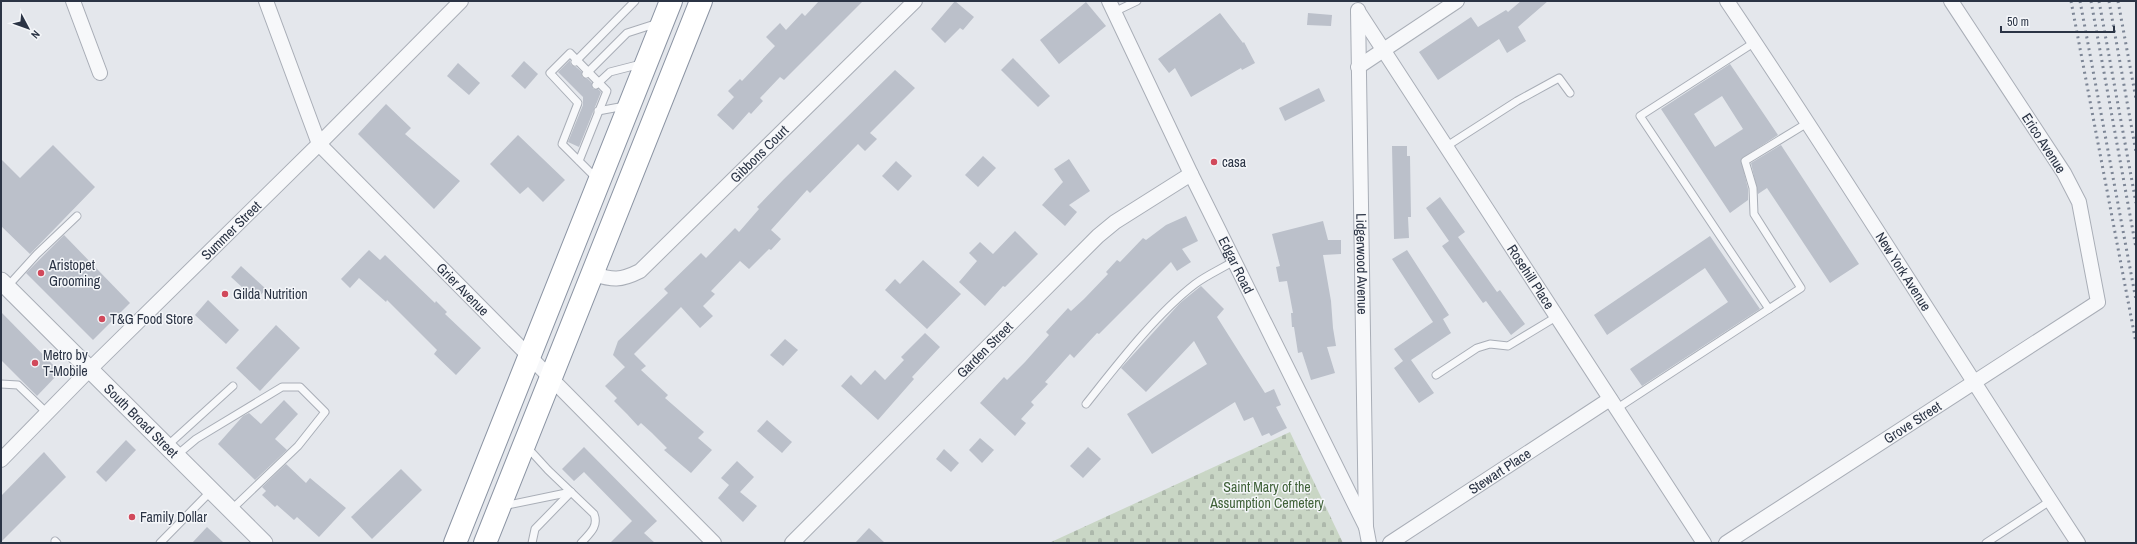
<svg xmlns="http://www.w3.org/2000/svg" width="2137" height="544" font-family="'Archivo Narrow',sans-serif">
  <style>
    .cemetery { fill: url(#cemetery-stones) }
    .building { fill: #bbc0ca; fill-rule: evenodd }
    .lines { fill: none; stroke-linecap: round; stroke-linejoin: round }
    .service-casing { stroke: #a9aeb7; stroke-width: 9 }
    .minor-casing { stroke: #a9aeb7; stroke-width: 16 }
    .tertiary-casing { stroke: #a9aeb7; stroke-width: 19 }
    .trunk-casing { stroke: #8b94a3; stroke-width: 24 }
    .service { stroke: #f7f8fa; stroke-width: 7 }
    .minor { stroke: #f7f8fa; stroke-width: 14 }
    .tertiary { stroke: #f7f8fa; stroke-width: 17 }
    .trunk { stroke: #fff; stroke-width: 22 }
    .rail { stroke: #7d8696; stroke-width: 3; stroke-dasharray: 2 4; stroke-linecap: butt }
    .poi-dot { fill: #d1495b; stroke: #f4f6f9; stroke-width: 1.5 }
    .labels { text-anchor: middle; dominant-baseline: central; stroke-width: 3; stroke-linejoin: round; paint-order: stroke }
    .street-label { font-size: 14px; fill: #2b3445; stroke: #f4f6f9 }
    .poi-label { font-size: 14px; fill: #2b3445; stroke: #f4f6f9; text-anchor: start }
    .park-label { font-size: 14px; fill: #3f6138; stroke: #f4f6f9 }
  </style>
  <defs>
    <pattern id="cemetery-stones" width="16" height="16" patternUnits="userSpaceOnUse"><rect width="16" height="16" fill="#c9d6c5"/><path d="M2 7V4a2 2 0 0 1 4 0v3zM10 15v-3a2 2 0 0 1 4 0v3z" fill="#adb8ab"/></pattern>
  </defs>
  <rect width="100%" height="100%" fill="#e4e7ec"/>
  <polygon class="cemetery" points="1290,432 1343,543 1049,543"/>
  <g class="building">
    <polygon points="819,1 863,1 784,80 780,77 760,98 763,101 751,114 749,112 733,130 717,115 734,97 728,91 740,79 742,81 775,46 766,37 780,23 786,30 802,13 805,16"/>
    <polygon points="955,1 974,17 963,30 960,28 945,43 931,29"/>
    <polygon points="1521,1 1548,1 1518,27 1526,41 1507,53 1499,39 1438,80 1419,52 1471,17 1478,27 1506,10 1508,12"/>
    <polygon points="1086,2 1106,26 1059,64 1040,40"/>
    <polygon points="1220,13 1243,43 1244,42 1255,63 1242,70 1241,68 1191,97 1175,68 1169,73 1158,59"/>
    <polygon points="1308,13 1332,15 1331,26 1307,25"/>
    <polygon points="1013,58 1050,96 1038,107 1001,70"/>
    <polygon points="570,60 571,65 576,67 582,72 582,77 588,79 592,83 593,89 598,89 601,92 579,147 568,142 583,105 583,97 558,72"/>
    <polygon points="524,61 538,74 525,89 511,76"/>
    <polygon points="458,63 480,83 469,95 447,76"/>
    <path d="M1730,64L1778,135L1741,159L1748,189V200L1730,213L1661,109ZM1722,96L1743,129L1715,147L1694,114Z"/>
    <polygon points="895,70 915,88 870,133 877,139 865,151 858,144 810,193 807,190 771,230 781,239 771,250 769,249 749,269 740,261 711,291 715,294 703,306 713,316 700,328 681,307 634,354 646,366 641,370 668,395 665,398 704,432 698,438 712,450 691,473 664,450 667,448 652,433 641,423 638,426 627,414 614,401 617,398 605,386 625,367 613,355 618,341 668,293 664,289 701,253 706,258 735,228 739,232 759,209 757,207 784,179"/>
    <polygon points="1319,88 1325,101 1285,121 1279,108"/>
    <polygon points="386,104 411,128 405,134 460,181 434,209 358,134"/>
    <polygon points="518,135 565,180 543,202 528,187 520,194 490,164"/>
    <polygon points="53,145 95,187 30,254 1,226 1,159 20,178"/>
    <polygon points="1781,145 1859,264 1830,283 1767,188 1758,194 1751,163"/>
    <polygon points="1392,146 1407,146 1407,156 1410,156 1411,217 1408,217 1409,238 1394,239"/>
    <polygon points="983,156 996,168 978,187 965,175"/>
    <polygon points="1069,159 1090,191 1069,205 1077,212 1065,226 1042,205 1063,182 1054,169"/>
    <polygon points="896,161 912,176 898,191 882,176"/>
    <polygon points="1440,197 1465,232 1458,237 1497,292 1500,290 1525,324 1511,335 1486,301 1483,303 1442,246 1449,241 1426,208"/>
    <polygon points="1186,216 1198,241 1182,249 1191,262 1177,271 1171,262 1099,334 1097,333 1074,358 1070,354 1045,382 1048,384 1031,402 1034,405 1021,419 1026,423 1015,436 980,403 1004,377 1007,380 1025,362 1049,335 1046,332 1068,308 1071,311 1084,299 1108,274 1106,272 1117,260 1120,262 1143,238 1146,240 1166,225"/>
    <polygon points="1323,221 1328,240 1341,240 1341,254 1323,255 1331,301 1333,328 1336,346 1327,347 1335,373 1311,380 1302,352 1298,353 1294,327 1292,327 1291,313 1293,313 1287,281 1279,282 1276,267 1280,266 1272,234"/>
    <polygon points="1015,231 1038,254 1005,287 1003,286 985,306 959,282 977,261 969,253 980,242 993,254"/>
    <polygon points="64,235 130,303 93,340 26,273"/>
    <polygon points="1710,236 1760,309 1642,386 1630,369 1728,302 1705,268 1607,335 1594,315"/>
    <polygon points="369,250 380,260 385,255 435,303 436,301 447,312 445,314 481,348 456,375 434,354 437,350 387,300 386,302 359,278 350,288 341,279"/>
    <polygon points="1407,250 1449,315 1443,319 1451,333 1411,360 1434,393 1419,403 1394,368 1403,361 1394,349 1433,322 1392,259"/>
    <polygon points="923,260 961,294 927,329 885,290 895,279 900,284"/>
    <polygon points="241,266 266,289 256,300 231,277"/>
    <polygon points="1201,286 1224,309 1217,317 1265,393 1274,389 1281,405 1276,407 1287,428 1271,436 1269,433 1262,436 1253,417 1244,421 1235,402 1152,454 1127,414 1207,364 1194,341 1146,392 1121,368 1180,303"/>
    <polygon points="208,300 239,330 226,344 195,315"/>
    <polygon points="1,312 60,372 37,396 1,360"/>
    <polygon points="276,325 300,348 260,391 236,368"/>
    <polygon points="925,333 940,347 912,377 914,379 878,420 841,386 851,375 861,385 875,370 885,380 904,360 901,357"/>
    <polygon points="785,339 798,350 783,366 770,355"/>
    <polygon points="284,400 298,414 275,439 287,450 255,480 218,444 243,416 249,413 261,424"/>
    <polygon points="767,420 792,442 782,453 757,431"/>
    <polygon points="980,438 994,450 982,463 969,450"/>
    <polygon points="126,440 136,450 106,482 96,472"/>
    <polygon points="584,447 657,521 644,533 655,543 610,543 632,521 584,472 574,481 562,469"/>
    <polygon points="1088,447 1101,459 1083,478 1070,466"/>
    <polygon points="944,449 959,463 951,472 936,459"/>
    <polygon points="44,452 66,477 1,542 1,496"/>
    <polygon points="737,461 754,477 740,492 757,506 743,522 718,498 729,485 721,478"/>
    <polygon points="286,464 306,483 310,478 346,508 319,537 297,517 294,520 277,505 275,507 262,495 266,491 262,487"/>
    <polygon points="401,469 422,490 372,539 351,517"/>
    <polygon points="207,527 224,543 192,543"/>
    <polygon points="869,528 885,543 855,543"/>
  </g>
  <g class="lines">
    <g class="service-casing">
      <g id="service">
        <polyline points="1114,12 1137,1"/>
        <polyline points="1755,42 1640,116 1769,309"/>
        <polyline points="575,62 635,1"/>
        <polyline points="586,74 627,33 658,23"/>
        <polyline points="596,85 610,72 641,64"/>
        <polyline points="598,111 625,106"/>
        <polyline points="1447,146 1517,101 1559,78 1570,93"/>
        <polyline points="579,161 607,91 570,53 550,73 578,103 562,144 597,179"/>
        <polyline points="7,287 37,254 77,216"/>
        <polyline points="1436,375 1477,348 1490,344 1508,346 1556,317"/>
        <polyline points="1,384 18,385 48,414"/>
        <path d="M1086,404C1117,365 1156,314 1195,284C1207,275 1221,269 1234,261"/>
        <polyline points="1616,409 1801,288 1754,214 1753,188 1745,161 1809,122"/>
        <polyline points="167,446 233,386"/>
        <path d="M527,447L548,470L594,514C599,527 589,534 581,543"/>
        <polyline points="177,455 196,439 282,387 300,387 325,412 298,446 231,510"/>
        <polyline points="503,506 571,492"/>
        <polyline points="55,541 57,543"/>
        <polyline points="160,543 211,491"/>
        <polyline points="532,543 535,529 571,492"/>
        <polyline points="1986,543 2050,501"/>
      </g>
    </g>
    <g class="minor-casing">
      <g id="minor">
        <polyline points="73,1 100,73"/>
        <path id="s1" d="M266,1L319,144L714,543"/>
        <path id="s2" d="M1109,1L1191,174L1366,527"/>
        <path id="s3" d="M1727,1C1847,179 1960,363 2078,543"/>
        <path id="s4" d="M1358,10L1366,527L1369,543"/>
        <path id="s5" d="M1358,11L1704,543"/>
        <polyline points="1358,67 1457,1"/>
        <path id="s6" d="M593,274C613,280 620,281 640,271L915,1"/>
        <path id="s7" d="M1,460L89,370L319,144L461,1"/>
        <path id="s8" d="M792,543L1098,236L1115,222L1191,174"/>
        <path id="s9" d="M1390,543L1610,399"/>
        <path id="s10" d="M1726,543L2098,302L2079,202L2064,173L1951,1"/>
      </g>
    </g>
    <g class="tertiary-casing">
      <g id="tertiary">
        <path id="s11" d="M1,281L264,543"/>
      </g>
    </g>
    <g class="trunk-casing">
      <g id="trunk">
        <polyline points="455,543 671,1"/>
        <polyline points="485,543 701,1"/>
      </g>
    </g>
    <use href="#service" class="service"/>
    <use href="#minor" class="minor"/>
    <use href="#tertiary" class="tertiary"/>
    <use href="#trunk" class="trunk"/>
    <g class="rail">
      <polyline points="2071,1 2136,343"/>
      <polyline points="2080,1 2136,300"/>
      <polyline points="2091,1 2136,248"/>
      <polyline points="2099,1 2136,203"/>
      <polyline points="2109,1 2136,152"/>
      <polyline points="2118,1 2136,99"/>
    </g>
  </g>
  <g class="poi-dot">
    <circle cx="1214" cy="162" r="4"/>
    <circle cx="41" cy="273" r="4"/>
    <circle cx="225" cy="294" r="4"/>
    <circle cx="102" cy="319" r="4"/>
    <circle cx="35" cy="363" r="4"/>
    <circle cx="132" cy="517" r="4"/>
  </g>
  <g class="labels">
    <g class="street-label">
      <text transform="translate(2044 143) rotate(57)">Erico Avenue</text>
      <text stroke="none"><textPath href="#s6" startOffset="216">Gibbons Court</textPath></text>
      <text stroke="none"><textPath href="#s7" startOffset="325">Summer Street</textPath></text>
      <text stroke="none"><textPath href="#s4" startOffset="254">Lidgerwood Avenue</textPath></text>
      <text stroke="none"><textPath href="#s2" startOffset="293">Edgar Road</textPath></text>
      <text stroke="none"><textPath href="#s3" startOffset="323">New York Avenue</textPath></text>
      <text stroke="none"><textPath href="#s5" startOffset="317">Rosehill Place</textPath></text>
      <text stroke="none"><textPath href="#s1" startOffset="357">Grier Avenue</textPath></text>
      <text stroke="none"><textPath href="#s8" startOffset="273">Garden Street</textPath></text>
      <text stroke="none"><textPath href="#s11" startOffset="198">South Broad Street</textPath></text>
      <text stroke="none"><textPath href="#s10" startOffset="222">Grove Street</textPath></text>
      <text stroke="none"><textPath href="#s9" startOffset="131">Stewart Place</textPath></text>
    </g>
    <g class="poi-label">
      <text x="1222" y="162">casa</text>
      <text x="49" y="265">Aristopet<tspan x="49" dy="16">Grooming</tspan></text>
      <text x="233" y="294">Gilda Nutrition</text>
      <text x="110" y="319">T&amp;G Food Store</text>
      <text x="43" y="355">Metro by<tspan x="43" dy="16">T-Mobile</tspan></text>
      <text x="140" y="517">Family Dollar</text>
    </g>
    <g class="park-label">
      <text x="1267" y="487">Saint Mary of the<tspan x="1267" dy="16">Assumption Cemetery</tspan></text>
    </g>
  </g>
  <rect width="2137" height="544" fill="none" stroke="#2b3445" stroke-width="4"/>
  <g transform="translate(28 28) rotate(131)" stroke="#f4f6f9" stroke-width="3" paint-order="stroke">
  <path d="M0-3L7 15L0 10L-7 15Z" fill="#2b3445"/>
  <text y="-6" font-size="11" font-weight="bold" text-anchor="middle" fill="#2b3445">N</text>
  </g>
  <path d="M2001 26v6h113v-6" fill="none" stroke="#2b3445" stroke-width="2"/>
  <text x="2007" y="26" font-size="12" fill="#2b3445" stroke="#f4f6f9" stroke-width="3" paint-order="stroke">50 m</text>
</svg>
